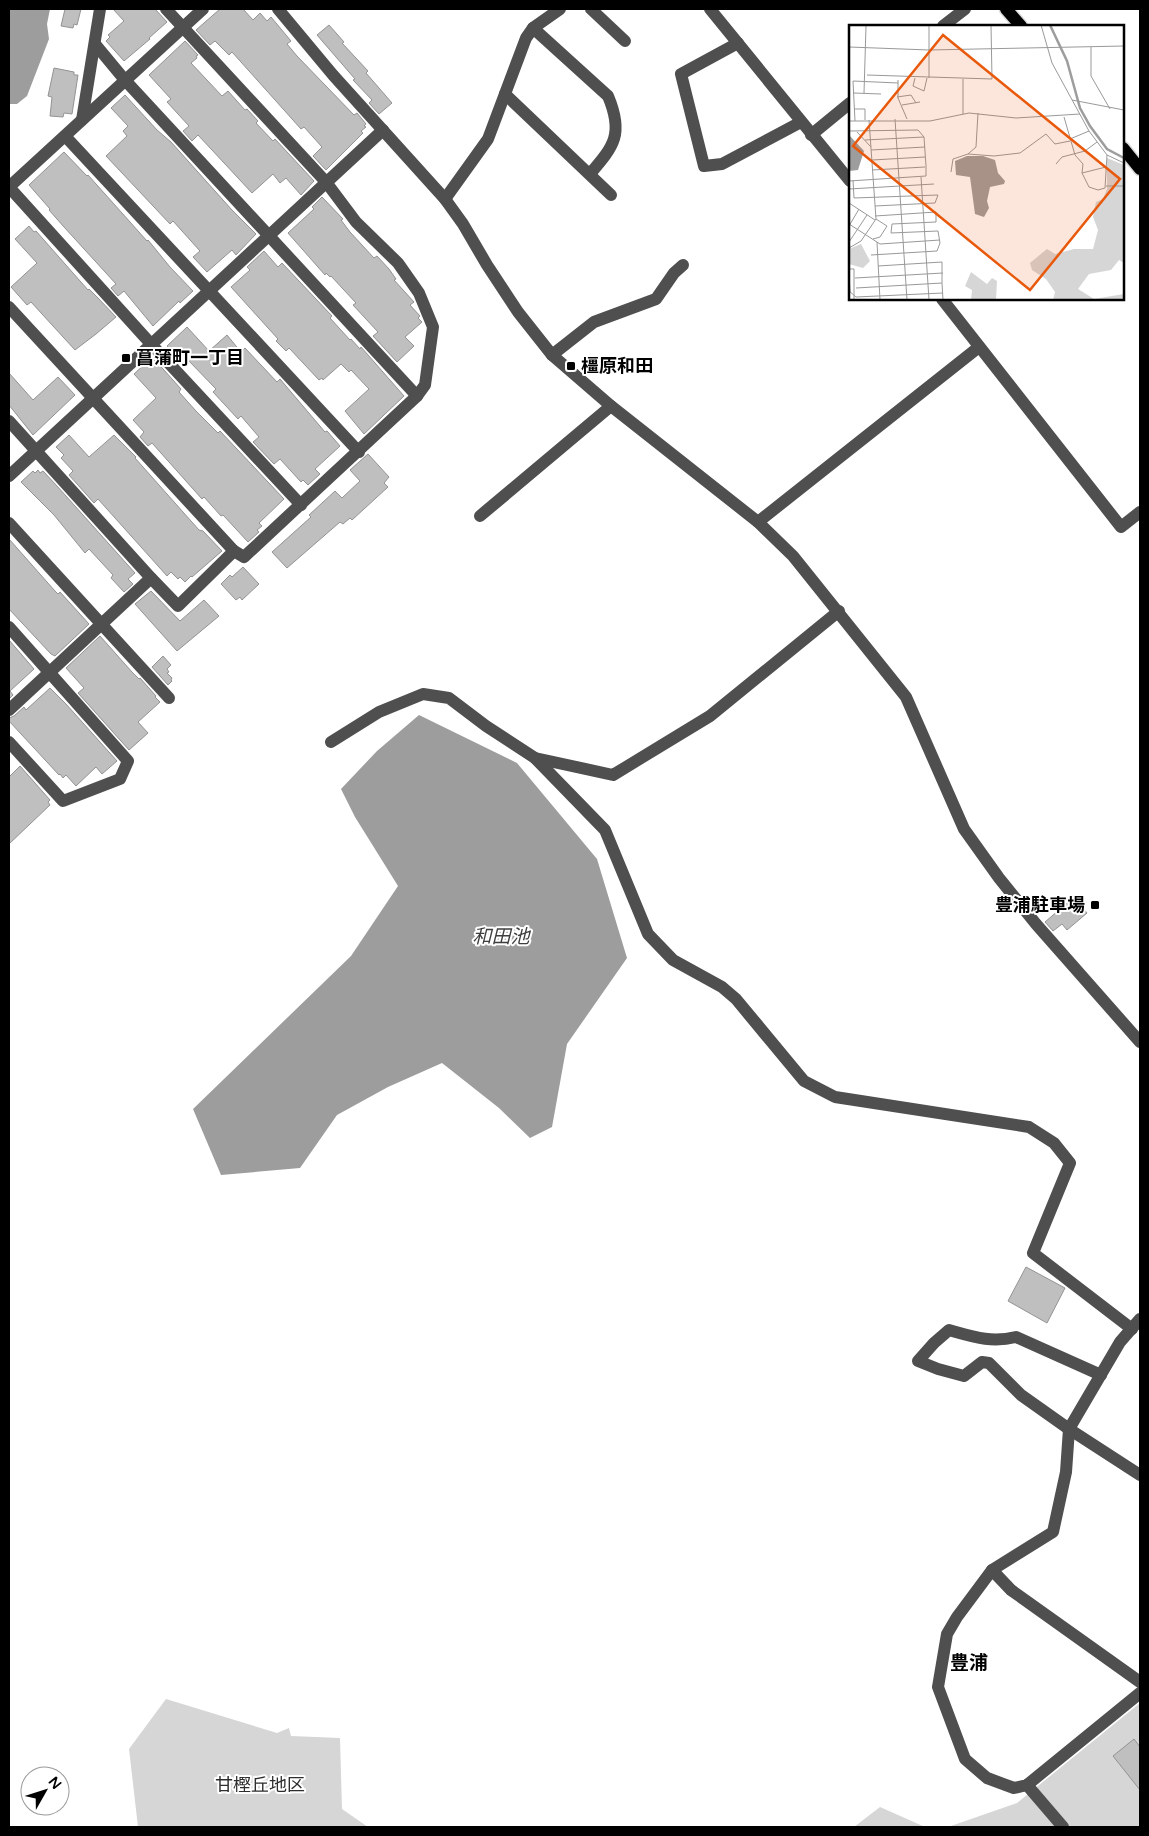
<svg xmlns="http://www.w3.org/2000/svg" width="1149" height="1836" font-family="'Varela Round','Noto Sans JP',sans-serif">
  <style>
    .green { fill: #d6d6d6 }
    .water { fill: #9d9d9d }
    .building { fill: #bfbfbf; stroke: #939393 }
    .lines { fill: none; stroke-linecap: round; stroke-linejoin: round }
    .major-casing { stroke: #dbdbdb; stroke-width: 15 }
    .minor { stroke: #4f4f4f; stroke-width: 12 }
    .major { stroke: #000; stroke-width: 12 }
    .poi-dot { fill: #000; stroke: #fff; stroke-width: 2 }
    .labels { text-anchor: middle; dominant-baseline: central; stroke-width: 4; stroke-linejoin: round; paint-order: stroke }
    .poi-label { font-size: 18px; font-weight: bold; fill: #000; stroke: #fff; text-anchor: start }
    .park-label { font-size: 18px; fill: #2d2d2d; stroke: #fff }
    .water-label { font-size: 19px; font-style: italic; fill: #3e3e3e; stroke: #fff }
    .neighbourhood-label { font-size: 19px; font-weight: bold; fill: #000; stroke: #fff }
    .inset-river { fill: none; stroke: #9d9d9d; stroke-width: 2.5 }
    .inset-road { fill: none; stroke: #999; stroke-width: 1 }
    .view { fill: #e8590c; fill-opacity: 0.15; stroke: #e8590c; stroke-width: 2.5 }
    .inset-edge { fill: none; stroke: #000; stroke-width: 2.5 }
  </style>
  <rect width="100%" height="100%" fill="#fff"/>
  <g class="green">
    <polygon points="166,1699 277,1733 289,1728 291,1736 340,1738 342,1809 368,1827 138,1827 129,1749"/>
    <polygon points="1140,1703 1140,1827 948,1827 1017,1803"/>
    <polygon points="880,1807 925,1827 854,1827"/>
  </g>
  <g class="water">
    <polygon points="9,9 50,9 47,24 49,39 27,96 17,104 9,104"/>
    <polygon points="419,715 517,763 597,859 627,958 567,1044 552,1127 530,1138 499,1108 442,1063 388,1087 337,1115 300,1168 221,1175 193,1109 351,956 398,886 355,817 341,789 377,751"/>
  </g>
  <g class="building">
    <polygon points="65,9 81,9 77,25 74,24 73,28 61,26"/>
    <polygon points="113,9 155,9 167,22 149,38 150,39 124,61 106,41 110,37 108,35 124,21"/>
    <polygon points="220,9 243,9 253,20 260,13 267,21 271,17 291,41 287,44 297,56 354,115 357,113 366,124 364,126 366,127 361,131 363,133 326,170 313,156 322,147 304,127 301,129 232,52 229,55 215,41 210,45 196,30"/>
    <polygon points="329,25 344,42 342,43 368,71 366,73 392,103 379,114 369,103 372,100 353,80 355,79 317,35"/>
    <polygon points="185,41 198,55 196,56 197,58 191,63 222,96 228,91 245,110 247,109 258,121 256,123 273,141 275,139 314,181 301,195 286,178 280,183 273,174 252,193 198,135 192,141 183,131 189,126 167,102 171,99 149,75"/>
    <polygon points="54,68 74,72 74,75 78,75 72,114 64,113 63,117 50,116 52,97 48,96"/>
    <polygon points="125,95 157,130 171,142 232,210 256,234 236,255 232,250 207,272 193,257 200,251 173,221 170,224 106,156 127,136 123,131 128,126 111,108"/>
    <polygon points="64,152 87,176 88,175 147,241 148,240 170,267 193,291 180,303 179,301 153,326 124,291 118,296 111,288 116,284 64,227 49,210 50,209 29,185"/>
    <polygon points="322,197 343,219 341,220 350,232 374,258 377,256 389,269 396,279 394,280 414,302 410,305 420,316 418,318 422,322 405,337 414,346 397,362 373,336 378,332 353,305 356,303 331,276 330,277 326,273 325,275 288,233 314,209 312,207"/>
    <polygon points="29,226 34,232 36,231 88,290 89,289 98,298 116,317 96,334 75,350 31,302 27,305 11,287 37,263 15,239"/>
    <polygon points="264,251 278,267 282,263 332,316 330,318 350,340 351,339 360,349 361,347 404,396 364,434 345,411 369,389 351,370 349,372 341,364 323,380 322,378 319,380 289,348 286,351 276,341 278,339 231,287 250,270 247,267"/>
    <polygon points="187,327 209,351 227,335 241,352 245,348 277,382 280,379 325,432 327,431 340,446 315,469 320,474 308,485 303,480 301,482 280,459 274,464 253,442 259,437 241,416 238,419 213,392 216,389 188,360 182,365 167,349 169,348 167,346"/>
    <polygon points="155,360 181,389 179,392 196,411 218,433 220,431 284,499 259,523 262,526 257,530 259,532 248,542 223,515 221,516 204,497 202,499 152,443 148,446 140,437 144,432 133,420 156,398 134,374 147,362 150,365"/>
    <polygon points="9,373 33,400 58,377 75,395 33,435 9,405"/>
    <polygon points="69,435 89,457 114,435 136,457 135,458 199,530 203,531 222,551 192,577 191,576 185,582 180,577 178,579 171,572 167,576 98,499 94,503 69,475 73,471 61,458 64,455 56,447"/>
    <polygon points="368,454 389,477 384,483 388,487 352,520 350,518 343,524 340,522 287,568 272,552 311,517 309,515 335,491 342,498 360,481 350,470"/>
    <polygon points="38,470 40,473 43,471 57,486 135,573 128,579 133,584 124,592 111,578 113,575 89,549 85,553 54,515 21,482 33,471 35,473"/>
    <polygon points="9,539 55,591 58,594 60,592 89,624 55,656 51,654 9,609"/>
    <polygon points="243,567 259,584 242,600 240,597 236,600 221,584 230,575 232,577"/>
    <polygon points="151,591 180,621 204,600 219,616 177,651 135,604"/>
    <polygon points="100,636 132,672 139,679 140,678 156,696 155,697 160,702 138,722 148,733 129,750 78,693 84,688 66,668"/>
    <polygon points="9,640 34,669 10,691 13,695 9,699"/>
    <polygon points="163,656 171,665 167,669 169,672 167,673 172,678 171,680 172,681 168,685 152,667"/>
    <polygon points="50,688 66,704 117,761 102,774 96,767 76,786 66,775 63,778 60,774 59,775 9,721 9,718 14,716 24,707 26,710"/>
    <polygon points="20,766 50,800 48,802 50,805 9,844 9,777"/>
    <polygon points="1074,897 1087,913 1067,930 1062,924 1053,931 1045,922"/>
    <polygon points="1026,1267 1065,1288 1047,1323 1008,1301"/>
    <polygon points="1134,1739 1140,1747 1140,1790 1113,1756"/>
  </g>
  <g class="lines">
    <g class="major-casing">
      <g id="major">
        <polyline points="1006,9 1021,26"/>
        <polyline points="1123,148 1140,169"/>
      </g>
    </g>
    <g class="minor">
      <polyline points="278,9 333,75 445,199 463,224 487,265 518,312 552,355 611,406 758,522 793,556 906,697 964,829 999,878 1036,924 1140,1042"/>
      <polyline points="591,9 625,41"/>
      <polyline points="710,9 850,181"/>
      <polyline points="943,26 965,9"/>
      <path d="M533,28L608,96C624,134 614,146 590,174"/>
      <polyline points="738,43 681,74 704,166 722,164 801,122"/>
      <polyline points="95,44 124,79 417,396"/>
      <polyline points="505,94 611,195"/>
      <polyline points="82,120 100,9"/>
      <polyline points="811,135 850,103"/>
      <polyline points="65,136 359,452"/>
      <polyline points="9,187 151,344 301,505"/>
      <polyline points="9,187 203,9"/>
      <polyline points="445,199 488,139 526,38 533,28 560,9"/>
      <polyline points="942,299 1121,527 1140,512"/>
      <polyline points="9,307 234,551"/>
      <polyline points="552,355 594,322 656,299 674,273 683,265"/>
      <polyline points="9,421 151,578 178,606 234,551 244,557 417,396 425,385 433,327 419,293 398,263 356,222 326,182 166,9"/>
      <polyline points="9,476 383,130"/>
      <polyline points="480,516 611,406"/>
      <polyline points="758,522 979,347"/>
      <polyline points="9,523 169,698"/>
      <polyline points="9,627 128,761 120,779 63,801 9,742"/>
      <polyline points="9,710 151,578"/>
      <polyline points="331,742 379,712 423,694 449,698 486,726 535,758 613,775 710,716 839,611"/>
      <polyline points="535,758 605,830 648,934 673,960 722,987 736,999 804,1081 835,1097 1029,1127 1054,1143 1070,1163 1033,1253 1132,1329"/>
      <path d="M1101,1375L1016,1337C991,1343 974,1337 949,1330L934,1343L918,1361L938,1369L964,1376L982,1362L989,1363L1021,1395L1069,1429L1140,1475"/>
      <polyline points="992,1570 1053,1532 1066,1472 1069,1429 1120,1342 1140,1319"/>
      <polyline points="1140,1682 1011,1590 992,1570 957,1617 947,1634 938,1687 965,1759 987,1778 1014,1788 1027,1785 1140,1693"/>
      <polyline points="1027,1785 1063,1827"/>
    </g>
    <use href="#major" class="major"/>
  </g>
  <g class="poi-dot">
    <rect x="121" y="353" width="10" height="10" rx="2.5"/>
    <rect x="566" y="361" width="10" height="10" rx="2.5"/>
    <rect x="1090" y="900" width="10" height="10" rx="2.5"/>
  </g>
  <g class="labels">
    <g class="poi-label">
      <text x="136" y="358">菖蒲町一丁目</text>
      <text x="581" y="366">橿原和田</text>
      <text x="1085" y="905" text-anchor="end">豊浦駐車場</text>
    </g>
    <g class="park-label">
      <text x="260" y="1785">甘樫丘地区</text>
    </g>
    <g class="water-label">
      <text x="501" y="937">和田池</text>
    </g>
    <g class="neighbourhood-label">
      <text x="969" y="1663">豊浦</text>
    </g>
  </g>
  <g transform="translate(849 25)">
    <rect width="275" height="275" fill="#fff"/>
    <path d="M258,133L275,140V238L270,235L262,245L240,249L229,264L245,274L275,269V275H204L206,267L197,254L183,245L181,238L198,224L206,229L225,224H244L249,205L244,192L247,177L254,174L258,164ZM12,219L21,236L14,243L0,239V224ZM122,247L138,259L143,253L148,256L147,275H122L123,265L116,261Z" fill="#d6d6d6"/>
    <path d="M0,110L15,126L9,145L0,146ZM118,131H134L146,135L149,148L156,156L155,159L141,162L138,176L140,183L135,192L126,189L121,152L107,150L106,136Z" fill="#9d9d9d"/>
    <path class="inset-river" d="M201,0L218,36L231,83L241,101L258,124L275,133"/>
    <path class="inset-road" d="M80,0V53M192,0L203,38L240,106L258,130L275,138M0,22L80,25L275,21M242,22V51L261,84M18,50L143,54L142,0M66,53L64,61L75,66L78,53M49,55V73L58,94M4,68L32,69M15,68L17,1M48,72L62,70L67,78M223,75L275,85M53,80L71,77M5,84H16V95M114,89V54M215,92L226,130L234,139L233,148M46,94L58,275M0,96H81L120,88L167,93L231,89M6,96L4,56L49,58M0,106L69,105L75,112L77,141V151L0,156M8,107L22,122M221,114L240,106M16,115L75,112M22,125L76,122M119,129L127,122L129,88M23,135L76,132M207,139L213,132L236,126L248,117M257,142L233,148L240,162L249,165L256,163L258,130M23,145L76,142M102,147L104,134L119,129L145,131L171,128L197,109L206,119L221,116M72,152L80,275M4,155L5,173L89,170L86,178L26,181M257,161H275M0,164L85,159M0,178L26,195M0,199L31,219L91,215M0,201L10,184M24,214L31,212L38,201L27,194M0,217L18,190M28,217L31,275M0,223L12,216L27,194L20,95M22,230L88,226L91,218L89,206L42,208L43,199L87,197V187L26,191M29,241L93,237V258M0,244H5V275M0,250L1,267M6,253L94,248M7,263L93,258L94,275M0,266L7,272L94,268"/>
    <path class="view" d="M94,10L271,154L181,265L4,121Z"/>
    <rect width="275" height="275" class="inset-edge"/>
  </g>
  <rect width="1149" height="1836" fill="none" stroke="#000000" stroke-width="20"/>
  <g transform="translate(45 1791) rotate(51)"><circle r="24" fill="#ffffff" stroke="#999999"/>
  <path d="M0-4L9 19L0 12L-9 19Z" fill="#000000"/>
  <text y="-8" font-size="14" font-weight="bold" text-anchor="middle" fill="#000000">N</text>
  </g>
</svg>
